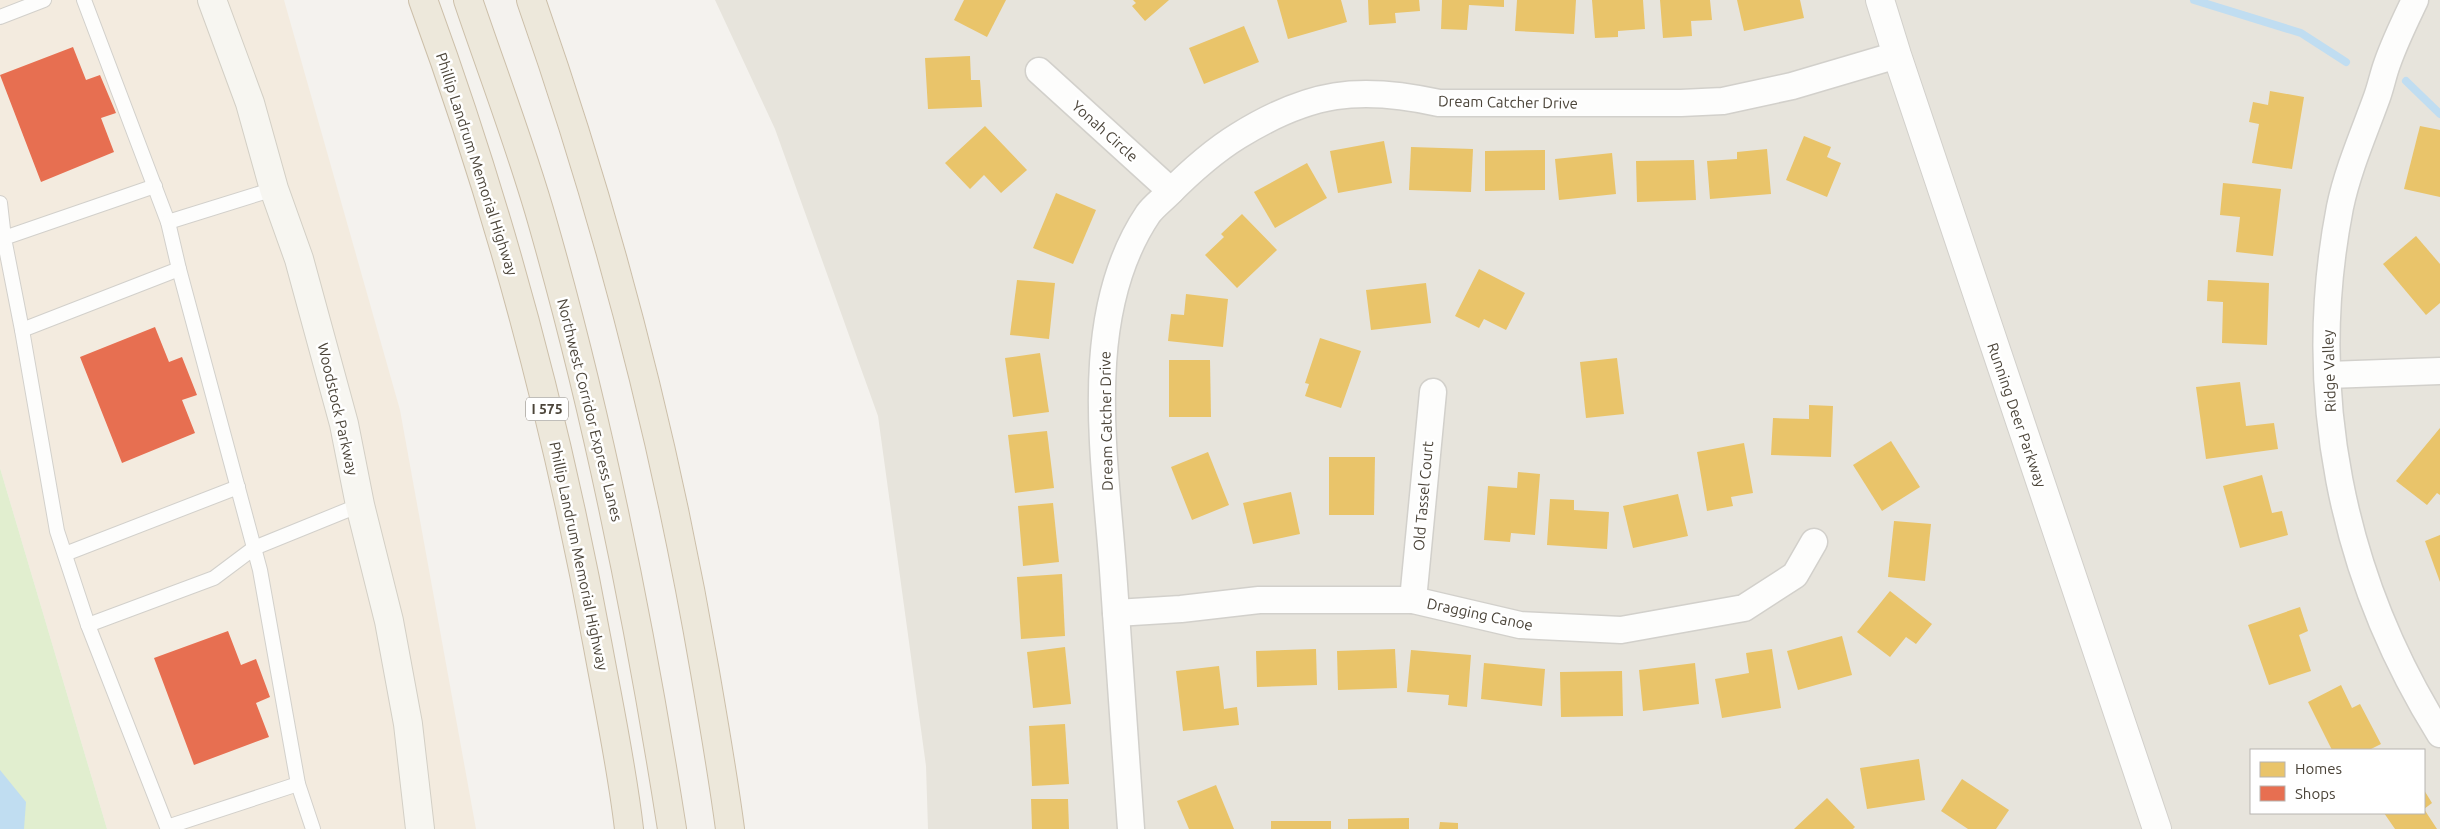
<svg xmlns="http://www.w3.org/2000/svg" width="2440" height="829" font-family="Ubuntu,sans-serif">
  <style>
    .residential { fill: #e7e4dc; fill-rule: evenodd }
    .commercial { fill: #f3ebdf }
    .green { fill: #e1eecf }
    .water { fill: #c0ddf1 }
    .homes { fill: #e9c46a }
    .shops { fill: #e76f51 }
    .lines { fill: none; stroke-linecap: round; stroke-linejoin: round }
    .stream { stroke: #c0ddf1; stroke-width: 8 }
    .service-casing { stroke: #d2d0cb; stroke-width: 16 }
    .minor-casing { stroke: #d2d0cb; stroke-width: 29 }
    .tertiary-casing { stroke: #d2d0cb; stroke-width: 30 }
    .secondary-casing { stroke: #d3cfc5; stroke-width: 30 }
    .motorway-casing { stroke: #ccbfa9; stroke-width: 30 }
    .service { stroke: #fdfdfc; stroke-width: 14 }
    .minor { stroke: #fdfdfc; stroke-width: 26 }
    .tertiary { stroke: #fdfdfc; stroke-width: 28 }
    .secondary { stroke: #f7f6f1; stroke-width: 28 }
    .motorway { stroke: #ede8db; stroke-width: 28 }
    .labels { text-anchor: middle; dominant-baseline: central; stroke-width: 5; stroke-linejoin: round; paint-order: stroke }
    .shield { fill: #fff; stroke: #817c74; stroke-width: 1 }
    .shield-label { font-size: 14px; font-weight: bold; fill: #4b4439 }
    .street-label { font-size: 15px; fill: #4b4439; stroke: #fff }
  </style>
  <rect width="100%" height="100%" fill="#f4f2ee"/>
  <path class="residential" d="M715,0H2440V829H928L926,766L878,416L775,129ZM2251,750H2424V813H2251Z"/>
  <polygon class="commercial" points="0,0 284,0 400,410 476,829 107,829 0,468"/>
  <polygon class="green" points="0,468 107,829 0,829"/>
  <polygon class="water" points="0,770 26,802 24,829 0,829"/>
  <g class="homes">
    <polygon points="964,0 1006,0 987,37 954,20"/>
    <polygon points="1133,0 1169,0 1145,21 1132,6 1136,3"/>
    <polygon points="1277,0 1341,0 1347,22 1288,39"/>
    <polygon points="1368,0 1419,0 1420,11 1395,13 1396,23 1369,25"/>
    <polygon points="1442,0 1504,0 1504,7 1469,5 1467,30 1441,29"/>
    <polygon points="1517,0 1576,0 1574,34 1515,31"/>
    <polygon points="1592,0 1643,0 1645,29 1618,31 1618,37 1595,38"/>
    <polygon points="1660,0 1710,0 1712,20 1691,21 1692,36 1663,38"/>
    <polygon points="1737,0 1800,0 1804,18 1744,31"/>
    <polygon points="1244,26 1259,62 1204,84 1189,48"/>
    <polygon points="970,56 971,80 980,80 982,107 928,109 925,58"/>
    <polygon points="2270,91 2304,97 2292,169 2252,163 2259,124 2249,122 2253,102 2268,105"/>
    <polygon points="985,126 1027,170 1001,193 984,175 970,189 945,163"/>
    <polygon points="2420,126 2440,130 2440,197 2404,189"/>
    <polygon points="1804,136 1831,147 1827,157 1841,163 1827,197 1786,180"/>
    <polygon points="1384,141 1392,183 1338,193 1330,151"/>
    <polygon points="1411,147 1473,149 1471,192 1409,190"/>
    <polygon points="1767,149 1771,194 1710,199 1707,161 1737,159 1737,152"/>
    <polygon points="1545,150 1545,190 1485,191 1485,151"/>
    <polygon points="1612,153 1616,194 1559,200 1555,159"/>
    <polygon points="1694,160 1696,200 1637,202 1636,161"/>
    <polygon points="1307,163 1327,198 1275,228 1254,192"/>
    <polygon points="2223,183 2281,189 2273,256 2236,252 2240,217 2220,215"/>
    <polygon points="1056,193 1096,210 1073,264 1033,248"/>
    <polygon points="1242,214 1277,250 1237,288 1205,255 1224,237 1221,234"/>
    <polygon points="2416,236 2440,264 2440,303 2426,315 2383,264"/>
    <polygon points="1479,269 1525,293 1506,330 1484,319 1479,328 1455,316"/>
    <polygon points="1017,280 1055,283 1049,339 1010,335"/>
    <polygon points="2208,280 2269,283 2267,345 2222,343 2223,302 2207,301"/>
    <polygon points="1426,283 1431,323 1371,330 1366,290"/>
    <polygon points="1186,294 1228,299 1223,347 1168,341 1171,314 1184,315"/>
    <polygon points="1320,338 1361,351 1341,408 1305,396 1309,384 1305,383"/>
    <polygon points="1040,353 1049,412 1013,417 1005,358"/>
    <polygon points="1617,358 1624,414 1586,418 1580,362"/>
    <polygon points="1169,360 1210,360 1211,417 1169,417"/>
    <polygon points="2240,382 2246,426 2274,423 2278,449 2206,459 2196,387"/>
    <polygon points="1809,405 1833,406 1831,457 1771,455 1773,418 1809,419"/>
    <polygon points="2440,428 2440,495 2437,493 2427,505 2396,481"/>
    <polygon points="1047,431 1054,488 1015,493 1008,435"/>
    <polygon points="1891,441 1920,487 1882,511 1853,465"/>
    <polygon points="1744,443 1753,493 1731,497 1733,506 1707,511 1697,452"/>
    <polygon points="1208,452 1229,505 1192,520 1171,467"/>
    <polygon points="1329,457 1375,457 1374,515 1329,515"/>
    <polygon points="1518,472 1540,474 1535,535 1511,533 1510,542 1484,540 1488,486 1517,488"/>
    <polygon points="2262,475 2272,513 2282,511 2288,535 2240,548 2223,486"/>
    <polygon points="1291,492 1300,534 1253,544 1243,503"/>
    <polygon points="1678,494 1688,536 1633,548 1623,506"/>
    <polygon points="1550,499 1574,500 1574,510 1609,512 1607,549 1547,545"/>
    <polygon points="1053,503 1059,562 1023,566 1018,506"/>
    <polygon points="1894,521 1931,524 1925,581 1888,577"/>
    <polygon points="2440,535 2440,582 2425,541"/>
    <polygon points="1062,574 1065,636 1021,639 1017,577"/>
    <polygon points="1890,591 1932,624 1916,644 1906,637 1890,657 1857,632"/>
    <polygon points="2300,607 2308,631 2299,635 2311,671 2269,685 2248,625"/>
    <polygon points="1842,636 1852,675 1798,690 1787,651"/>
    <polygon points="1065,647 1071,704 1033,708 1027,652"/>
    <polygon points="1316,649 1317,685 1257,687 1256,651"/>
    <polygon points="1395,649 1397,688 1338,690 1337,651"/>
    <polygon points="1772,649 1781,708 1722,718 1715,679 1749,673 1746,653"/>
    <polygon points="1411,650 1471,655 1467,707 1448,705 1449,695 1407,692"/>
    <polygon points="1484,663 1545,669 1542,706 1481,699"/>
    <polygon points="1695,663 1699,704 1643,711 1639,670"/>
    <polygon points="1219,666 1224,709 1237,707 1239,725 1183,731 1176,671"/>
    <polygon points="1622,671 1623,716 1561,717 1560,672"/>
    <polygon points="2341,685 2352,708 2360,704 2381,744 2369,750 2332,750 2308,702"/>
    <polygon points="1065,724 1069,784 1032,786 1029,726"/>
    <polygon points="1919,759 1925,800 1867,809 1860,768"/>
    <polygon points="1962,779 2009,810 1996,829 1968,829 1941,811"/>
    <polygon points="1216,785 1234,829 1189,829 1177,801"/>
    <polygon points="2424,790 2432,803 2424,809 2437,829 2395,829 2384,813 2424,813"/>
    <polygon points="1827,798 1855,827 1853,829 1794,829"/>
    <polygon points="1031,799 1068,799 1069,829 1032,829"/>
    <polygon points="1409,818 1409,829 1348,829 1348,819"/>
    <rect x="1271" y="821" width="60" height="8"/>
    <polygon points="1440,822 1458,823 1458,829 1439,829"/>
  </g>
  <g class="shops">
    <polygon points="73,47 86,80 100,75 116,113 101,118 114,152 41,182 0,75"/>
    <polygon points="155,327 169,362 182,357 197,395 182,400 195,433 122,463 80,357"/>
    <polygon points="228,631 241,665 256,659 270,697 256,703 269,737 194,765 154,658"/>
  </g>
  <g class="lines">
    <g class="stream">
      <polyline points="2194,0 2301,33 2346,62"/>
      <polyline points="2406,81 2440,114"/>
    </g>
    <g class="service-casing">
      <g id="service">
        <polyline points="84,0 168,222 274,189"/>
        <polyline points="0,17 44,0"/>
        <polyline points="155,186 4,238 22,330 179,269 168,222"/>
        <polyline points="0,203 4,238"/>
        <polyline points="179,269 260,570 298,784 313,829"/>
        <polyline points="22,330 57,531 88,625 167,827 298,784"/>
        <polyline points="65,554 238,487"/>
        <polyline points="88,625 214,578 254,548 360,505"/>
      </g>
    </g>
    <g class="minor-casing">
      <g id="minor">
        <path d="M2415,0C2405,21 2395,41 2387,64C2383,75 2381,86 2377,97C2364,133 2348,169 2340,207C2304,391 2341,576 2440,734"/>
        <polyline points="1039,71 1171,191"/>
        <polyline points="2328,375 2440,371"/>
        <polyline points="1413,600 1433,392"/>
        <polyline points="1116,613 1181,609 1259,600 1413,600 1520,625 1621,630 1744,608 1795,575 1814,542"/>
        <path d="M1131,829C1125,743 1119,657 1113,570C1105,457 1080,315 1148,214C1153,207 1162,200 1168,194C1190,172 1212,152 1238,136C1309,92 1359,85 1439,103H1681L1723,101L1792,86L1897,55"/>
      </g>
    </g>
    <g class="tertiary-casing">
      <polyline id="tertiary" points="1880,0 1897,55 2157,829"/>
    </g>
    <g class="secondary-casing">
      <polyline id="secondary" points="212,0 250,103 274,189 299,259 344,424 360,505 389,621 408,724 420,829"/>
    </g>
    <g class="motorway-casing">
      <g id="motorway">
        <path d="M423,0C500,210 558,427 598,647C609,707 622,768 629,829"/>
        <path d="M468,0C493,74 522,149 543,224C600,423 640,625 672,829"/>
        <path d="M531,0C608,219 666,444 705,672C714,724 723,776 730,829"/>
      </g>
    </g>
    <use href="#service" class="service"/>
    <use href="#minor" class="minor"/>
    <use href="#tertiary" class="tertiary"/>
    <use href="#secondary" class="secondary"/>
    <use href="#motorway" class="motorway"/>
  </g>
  <g class="labels">
    <rect class="shield" x="526" y="397.5" width="42" height="23" rx="4"/>
    <g class="shield-label">
      <text x="547" y="409">I 575</text>
    </g>
    <g class="street-label">
      <text transform="translate(1508 102) rotate(1)">Dream Catcher Drive</text>
      <text transform="translate(1105 131) rotate(42)">Yonah Circle</text>
      <text transform="translate(477 164) rotate(72)">Phillip Landrum Memorial Highway</text>
      <text transform="translate(2329 371) rotate(-92)">Ridge Valley</text>
      <text transform="translate(338 409) rotate(77)">Woodstock Parkway</text>
      <text transform="translate(590 410) rotate(76)">Northwest Corridor Express Lanes</text>
      <text transform="translate(2017 415) rotate(71)">Running Deer Parkway</text>
      <text transform="translate(1106 421) rotate(-91)">Dream Catcher Drive</text>
      <text transform="translate(1423 496) rotate(-85)">Old Tassel Court</text>
      <text transform="translate(579 556) rotate(78)">Phillip Landrum Memorial Highway</text>
      <text transform="translate(1480 614) rotate(12)">Dragging Canoe</text>
    </g>
  </g>
  <rect x="2250" y="749" width="175" height="65" fill="#ffffff" stroke="#b7b4b0"/>
  <rect x="2260" y="762" width="25" height="15" fill="#e9c46a" stroke="#b7b4b0"/>
  <text x="2295" y="774" font-size="15" fill="#4b4439">Homes</text>
  <rect x="2260" y="786" width="25" height="15" fill="#e76f51" stroke="#b7b4b0"/>
  <text x="2295" y="799" font-size="15" fill="#4b4439">Shops</text>
</svg>
